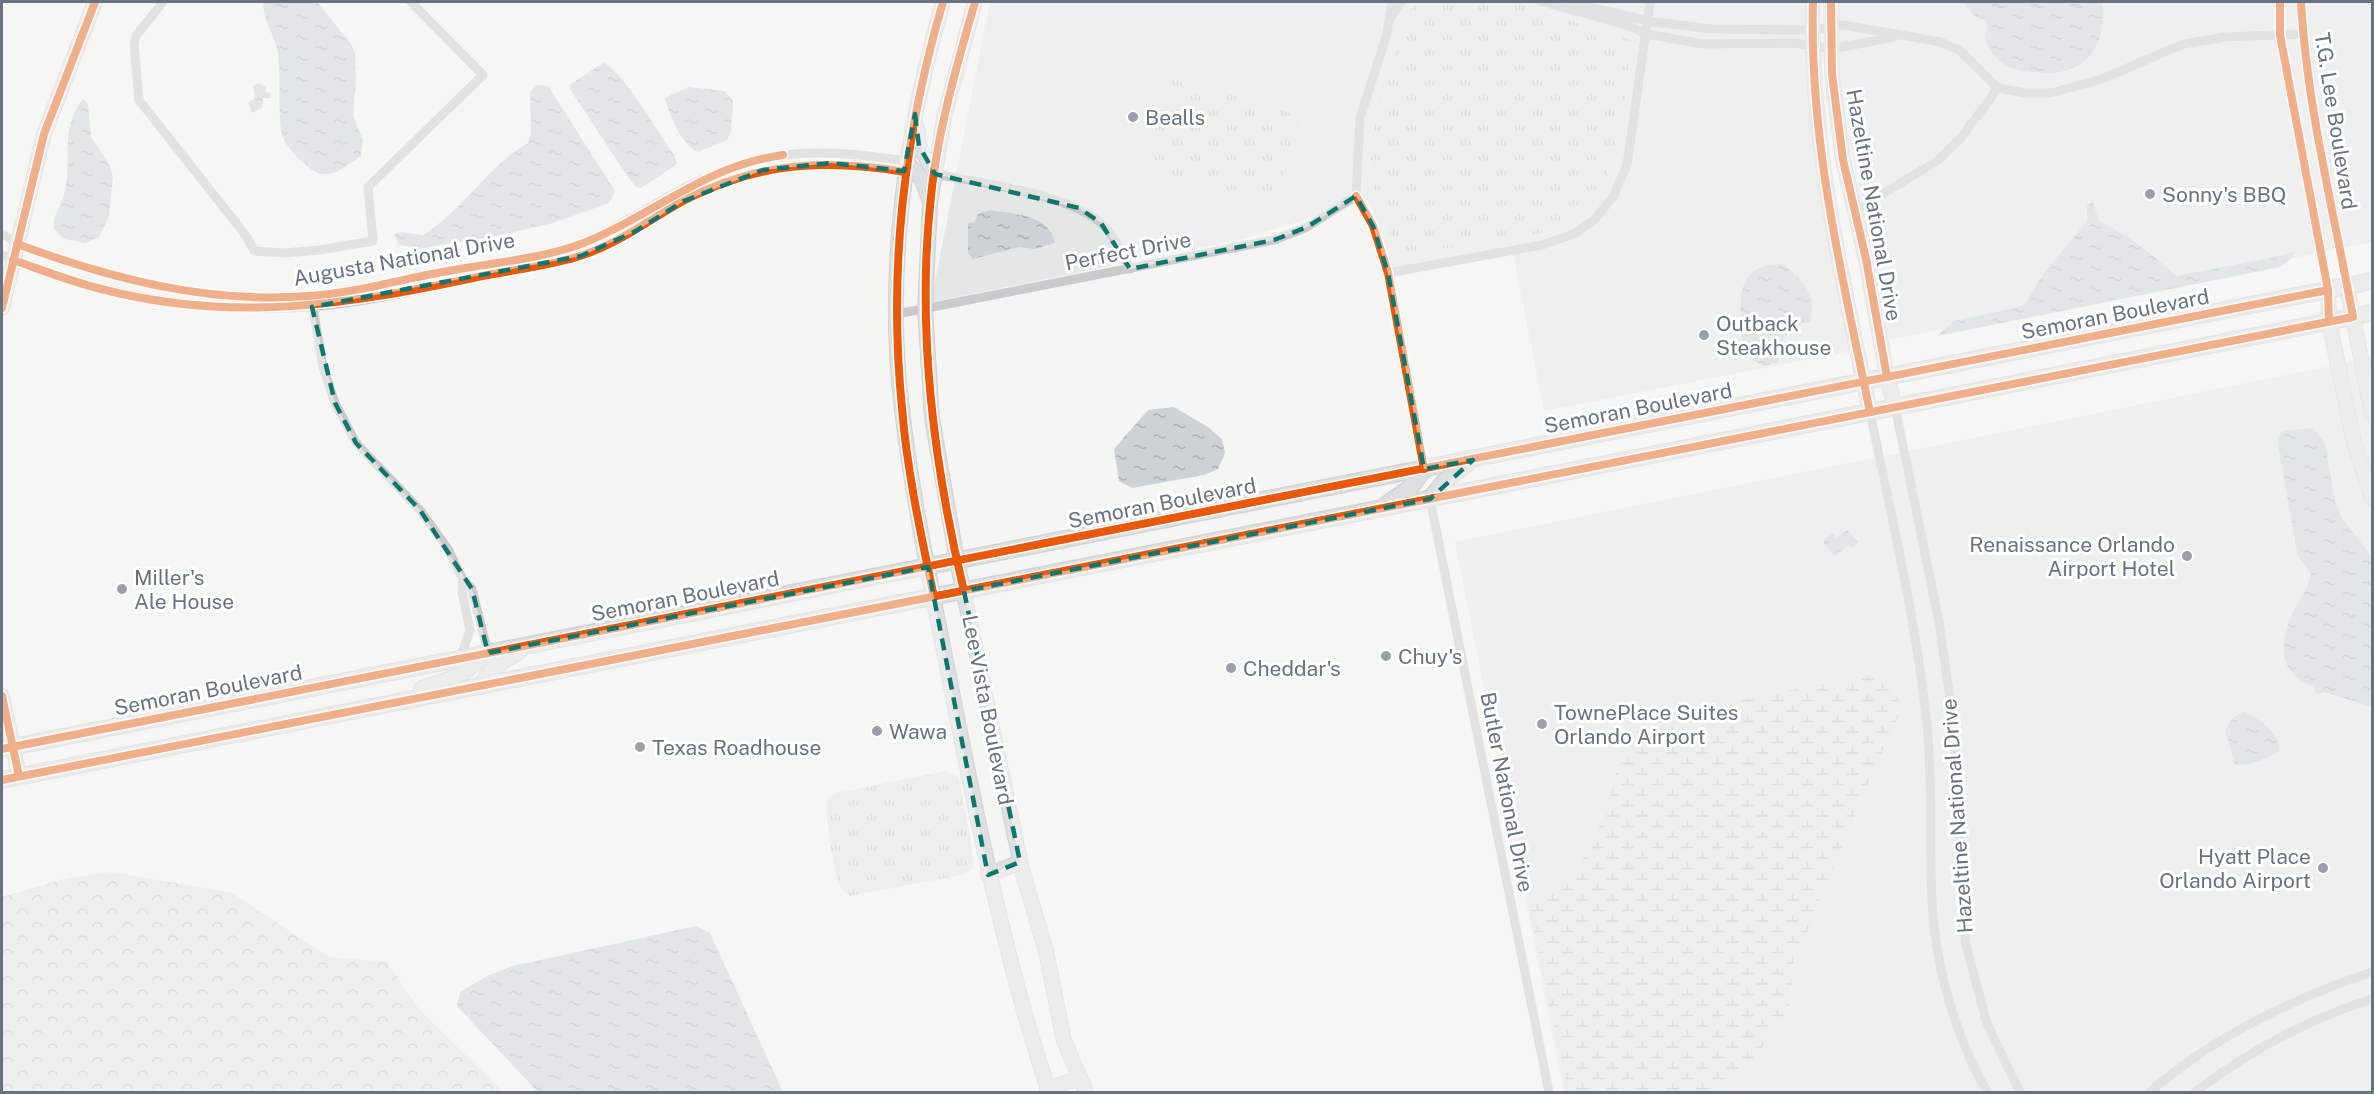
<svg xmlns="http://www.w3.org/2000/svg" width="2374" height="1094" font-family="'Public Sans',sans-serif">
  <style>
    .built { fill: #e5e7e7 }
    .grass { fill: url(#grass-tufts) }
    .forest { fill: url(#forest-crowns) }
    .wetland { fill: url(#wetland-marsh) }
    .park { fill: #e3e7e2 }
    .water { fill: url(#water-ripples) }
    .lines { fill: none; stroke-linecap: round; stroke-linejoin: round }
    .secondary-casing { stroke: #d2d2d3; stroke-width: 16 }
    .primary-casing { stroke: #d2d3d3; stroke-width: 18 }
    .street { stroke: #cacacc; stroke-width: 9 }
    .secondary { stroke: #dedfe0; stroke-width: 14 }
    .primary { stroke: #dedfe0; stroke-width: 15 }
    .cycleway-casing { stroke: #fff; stroke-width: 11 }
    .cycleway { stroke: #e8590c; stroke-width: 8 }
    .marked { fill: none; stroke: #0f766e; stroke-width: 4.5; stroke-dasharray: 12 8; stroke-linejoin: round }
    .poi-dot { fill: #99a0aa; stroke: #fff; stroke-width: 2 }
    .labels { text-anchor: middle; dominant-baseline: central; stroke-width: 6; stroke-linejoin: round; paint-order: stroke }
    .poi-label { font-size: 21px; fill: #677382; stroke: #fff; text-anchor: start }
    .street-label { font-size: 21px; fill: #677382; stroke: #fff }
  </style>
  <defs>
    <pattern id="grass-tufts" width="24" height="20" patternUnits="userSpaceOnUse" patternTransform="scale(1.5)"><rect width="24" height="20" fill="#e3e7e2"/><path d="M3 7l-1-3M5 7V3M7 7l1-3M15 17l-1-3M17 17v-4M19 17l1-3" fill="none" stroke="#bcc0bd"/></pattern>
    <pattern id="forest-crowns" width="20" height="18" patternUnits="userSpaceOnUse" patternTransform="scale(1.5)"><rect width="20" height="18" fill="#e3e7e2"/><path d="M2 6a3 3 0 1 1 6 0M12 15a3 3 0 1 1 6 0" fill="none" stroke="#bcc0bd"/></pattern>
    <pattern id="wetland-marsh" width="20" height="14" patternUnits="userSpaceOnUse" patternTransform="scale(1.5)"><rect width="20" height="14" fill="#e3e7e2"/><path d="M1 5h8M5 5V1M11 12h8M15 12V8" fill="none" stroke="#bcc0bd"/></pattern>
    <pattern id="water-ripples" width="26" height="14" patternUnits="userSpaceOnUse" patternTransform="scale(1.5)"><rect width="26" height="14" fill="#ccd2d6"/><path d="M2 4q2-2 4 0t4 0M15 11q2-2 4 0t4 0" fill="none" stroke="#a9afb3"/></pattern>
  </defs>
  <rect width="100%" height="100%" fill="#f5f5f4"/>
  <g class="built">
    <polygon points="990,2 1811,2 1808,37 1856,350 1544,411 1512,247 1392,268 1369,200 1239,240 931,302"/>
    <polygon points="1838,2 2372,2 2372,242 1889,340 1851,148 1835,36"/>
    <polygon points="2372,358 2372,1092 1564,1092 1455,542"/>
  </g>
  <g class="grass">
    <path d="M1414,2H1512L1632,40C1623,96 1624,194 1568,223C1538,239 1502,236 1470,244C1449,250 1422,248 1404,260L1400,257C1391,235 1378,211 1374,188C1361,131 1393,55 1414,2Z"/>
    <polygon points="1171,79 1186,84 1191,82 1302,117 1275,204 1144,168"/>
    <path d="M946,771L958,777C962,793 975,856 973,868L966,874L850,896C846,893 842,891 840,887C834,874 824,811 828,798L837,793Z"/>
  </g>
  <polygon class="forest" points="112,872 232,893 329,957 387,962 418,1008 503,1092 2,1092 2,897 68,878"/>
  <path class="wetland" d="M1861,676L1881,678L1904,705L1874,769L1794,963L1789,1006L1780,1027L1723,1092H1568L1530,912L1531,902C1602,873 1611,789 1627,723Z"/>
  <path class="park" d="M2372,1007V1092H2207C2250,1060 2320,1022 2372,1007Z"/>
  <g class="water">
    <path d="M263,2H317L351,44L355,53L356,80L353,116L363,140L361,156C334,175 324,184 298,158C291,151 282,140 281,130C278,104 281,78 278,52C274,34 263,20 263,2Z"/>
    <path d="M1962,2H2102C2108,50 2082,78 2033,72C2022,71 2011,70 2002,63C1995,58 1990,48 1985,41L1987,21L1973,15Z"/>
    <path d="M603,63C619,66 663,139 674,155L677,164L641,188L636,187L626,174L570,89L571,84Z"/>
    <polygon points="258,83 266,87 266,92 270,93 271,98 263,98 262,108 252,113 248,103 255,98 253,86"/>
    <path d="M537,85L548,86L615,191L609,203L553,223L500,235L423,248L399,245L394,234L402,232L423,235C463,210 487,167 528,143L531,133L530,92Z"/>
    <path d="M688,87L724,91L733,100L731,132L727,140L698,152C681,145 669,114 665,98Z"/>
    <path d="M83,99L88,104L91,137L110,166L113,177L109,216L99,237L85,243L64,239L54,229C53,214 60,208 64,194C74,162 58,131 83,99Z"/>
    <path d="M2092,200L2099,221C2128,235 2152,254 2176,276L2276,257L2295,251L2290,260L2280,267L1937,336L1954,321L2023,306L2044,273L2087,221V206Z"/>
    <path d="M990,210C1013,214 1050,214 1055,243L1035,249L1019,247L973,259L968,253V223L975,222L977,214Z"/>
    <path d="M1782,264C1795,272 1813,291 1812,306C1812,312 1810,315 1810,321L1797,325L1784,337L1778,362L1764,366C1742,358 1742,342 1741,322C1740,288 1741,265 1782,264Z"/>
    <polygon points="1174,407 1208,427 1222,439 1225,453 1218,469 1204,475 1132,488 1119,481 1114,449 1148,410"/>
    <path d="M2314,428L2325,444L2335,501L2342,518L2372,557V707L2324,692L2317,694L2314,687C2286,677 2279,657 2287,628C2292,608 2308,593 2311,573L2298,557L2277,439L2283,431Z"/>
    <polygon points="1848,530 1858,542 1852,548 1849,545 1835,556 1824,544 1824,540 1833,533 1836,538"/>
    <path d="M2243,711C2259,719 2279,731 2280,751C2266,758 2251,766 2235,765L2225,730L2232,719Z"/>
    <polygon points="696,926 710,933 783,1092 538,1092 457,1006 460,992 489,975 513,966"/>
  </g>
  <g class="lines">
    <g class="secondary-casing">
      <g id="secondary">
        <path d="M943,2C905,133 885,273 902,410C914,510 936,609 955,707C981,838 1007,966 1049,1092"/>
        <polyline points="975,2 944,118 930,204 925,309 932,418 957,561 1022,870 1046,951 1064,1041 1086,1092"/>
        <path d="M1813,2C1809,140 1842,276 1870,412"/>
        <polyline points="1831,2 1832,74 1843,160 1866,259 1887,377 1895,407"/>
        <polyline points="917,128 919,146 935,174"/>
        <polyline points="906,161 921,178 929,199"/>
        <polyline points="2347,286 2372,415"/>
        <polyline points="2328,290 2329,321 2354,443 2372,498"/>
        <polyline points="2,308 44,134 95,2"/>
        <polyline points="2,696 19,776"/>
        <polyline points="988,875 1020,862"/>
        <polyline points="1047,1089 1080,1078"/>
      </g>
    </g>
    <g class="primary-casing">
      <g id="primary">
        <polyline points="1430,499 1444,482 1468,463"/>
        <polyline points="1387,504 1410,488 1424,469"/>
        <polyline points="481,686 495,666 519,651"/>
        <polyline points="422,689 454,678 482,658"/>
        <polyline points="2,749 2372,281"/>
        <polyline points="2,780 2372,313"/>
      </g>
    </g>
    <g class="street">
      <polyline points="163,2 136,36 134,44 139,100 247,237 254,251 285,253 319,250 373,241 368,187 483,75 411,2"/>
      <polyline points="1543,2 1630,26 1646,34 1704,44 1794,43 1831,49 1894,37"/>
      <polyline points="1569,2 1648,21 1712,29 1812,30 1843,25 1941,42 1959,50 1998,88 2026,93 2051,93 2102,79 2183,44 2225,37 2303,34"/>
      <polyline points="2280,2 2280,35 2328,290"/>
      <path d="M2301,2C2306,97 2329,192 2347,286"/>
      <polyline points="1392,16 1401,2"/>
      <path d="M935,174C982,183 1063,193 1100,222C1113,233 1123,253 1130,269"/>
      <polyline points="1356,196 1373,226 1388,273 1424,469"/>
      <polyline points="1356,196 1360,118 1386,37 1392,2"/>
      <polyline points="1853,212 1937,161 1960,139 1998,88"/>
      <path d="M2,234C34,254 71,263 108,273C174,291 244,305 313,296C361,289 409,278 457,269C497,262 544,259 582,243C617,229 648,207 682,189C762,147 818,148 906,161"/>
      <path d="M2,255C99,295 204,314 310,307C366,303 422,289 477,277C511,269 549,267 583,255C619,243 649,221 682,202C751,162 828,159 905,172"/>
      <polyline points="1388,273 1542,245 1574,234 1594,220 1613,197 1627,165 1650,2"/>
      <polyline points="312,301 323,367 335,403 356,443 420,510 448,549 463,580 472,589 488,653"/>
      <polyline points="897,314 1274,240 1307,227 1356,196"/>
      <polyline points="1895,407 1939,622 1951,706 1959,796 1961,895 1966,945 1987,1024 2020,1092"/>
      <path d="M1870,412C1891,515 1916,619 1927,725C1933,783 1929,843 1932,902C1936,968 1955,1034 1987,1092"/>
      <polyline points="1430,499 1549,1092"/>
      <polyline points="460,659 470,630 462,592 463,580"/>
      <path d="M2150,1092C2214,1036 2292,999 2372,972"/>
      <path d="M2195,1092C2249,1051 2308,1019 2372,999"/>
    </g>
    <use href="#secondary" class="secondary"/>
    <use href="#primary" class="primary"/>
    <g class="cycleway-casing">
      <g id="cycleway">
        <path d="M1813,2C1809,140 1842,276 1870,412"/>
        <polyline points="1831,2 1832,74 1843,160 1866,259 1887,377"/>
        <polyline points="2280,2 2280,35 2328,290 2329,321"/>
        <polyline points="1356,196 1373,226 1388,273 1424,469"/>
        <path d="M17,244C112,279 208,304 309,296C355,293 402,279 448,271C491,263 540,259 581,244C653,216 703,166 783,155"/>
        <path d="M13,260C42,270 72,282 101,289C232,323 345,305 473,278C509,270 548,267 583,255C620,243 650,219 685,200C758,162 825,159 905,172"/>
        <polyline points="2,308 44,134 95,2"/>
        <path d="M964,591C934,466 917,335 930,206C936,136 956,68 975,2"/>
        <path d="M934,597C921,535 907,471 902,408C888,268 904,136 943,2"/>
        <polyline points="2,696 19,776"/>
        <polyline points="2,749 2328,290"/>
        <path d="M2,780L2353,317C2334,212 2307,108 2301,2"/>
      </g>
    </g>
    <use href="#cycleway" class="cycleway"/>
  </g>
  <path d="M0 0H2374V1094H0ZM915,114L919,146L935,174L1079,208L1101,223L1130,269L1274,240L1307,227L1356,196L1373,226L1388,273L1424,469L1473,460L1430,499L964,591L1020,862L988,875L928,567L488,653L472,589L420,510L356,443L335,403L312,307L581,256L634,232L684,201L763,170L831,163L904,171Z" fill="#f5f5f4" fill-opacity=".55" fill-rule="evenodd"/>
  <path class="marked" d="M915,114L919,146L935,174L1079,208L1101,223L1130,269L1274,240L1307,227L1356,196L1373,226L1388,273L1424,469L1473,460L1430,499L964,591L1020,862L988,875L928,567L488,653L472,589L420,510L356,443L335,403L312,307L581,256L634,232L684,201L763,170L831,163L904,171Z"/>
  <g class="poi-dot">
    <circle cx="1133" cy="117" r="6"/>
    <circle cx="2150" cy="194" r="6"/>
    <circle cx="1704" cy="335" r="6"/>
    <circle cx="2187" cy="556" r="6"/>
    <circle cx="122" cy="589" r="6"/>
    <circle cx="1386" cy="656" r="6"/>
    <circle cx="1231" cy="668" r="6"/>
    <circle cx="1542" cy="724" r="6"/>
    <circle cx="877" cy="731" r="6"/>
    <circle cx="640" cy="747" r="6"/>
    <circle cx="2323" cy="868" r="6"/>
  </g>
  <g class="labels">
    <g class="poi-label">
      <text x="1145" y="117">Bealls</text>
      <text x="2162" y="194">Sonny's BBQ</text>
      <text x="1716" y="323">Outback<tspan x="1716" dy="24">Steakhouse</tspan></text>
      <text x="2175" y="544" text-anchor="end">Renaissance Orlando<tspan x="2175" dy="24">Airport Hotel</tspan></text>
      <text x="134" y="577">Miller's<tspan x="134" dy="24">Ale House</tspan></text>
      <text x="1398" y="656">Chuy's</text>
      <text x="1243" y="668">Cheddar's</text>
      <text x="1554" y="712">TownePlace Suites<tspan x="1554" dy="24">Orlando Airport</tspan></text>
      <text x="889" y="731">Wawa</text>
      <text x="652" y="747">Texas Roadhouse</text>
      <text x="2311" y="856" text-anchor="end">Hyatt Place<tspan x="2311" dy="24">Orlando Airport</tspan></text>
    </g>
    <g class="street-label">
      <text transform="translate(2336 121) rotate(81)">T.G. Lee Boulevard</text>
      <text transform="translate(1874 205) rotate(80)">Hazeltine National Drive</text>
      <text transform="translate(1128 251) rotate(-11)">Perfect Drive</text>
      <text transform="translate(404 259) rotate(-10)">Augusta National Drive</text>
      <text transform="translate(2115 314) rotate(-11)">Semoran Boulevard</text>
      <text transform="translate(1638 408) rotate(-11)">Semoran Boulevard</text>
      <text transform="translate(1162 503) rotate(-11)">Semoran Boulevard</text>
      <text transform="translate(685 596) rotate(-11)">Semoran Boulevard</text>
      <text transform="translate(208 690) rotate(-11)">Semoran Boulevard</text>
      <text transform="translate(988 710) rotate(79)">Lee Vista Boulevard</text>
      <text transform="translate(1507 792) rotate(79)">Butler National Drive</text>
      <text transform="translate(1957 816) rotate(-94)">Hazeltine National Drive</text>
    </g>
  </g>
  <rect width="2374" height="1094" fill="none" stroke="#677382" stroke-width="6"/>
</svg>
